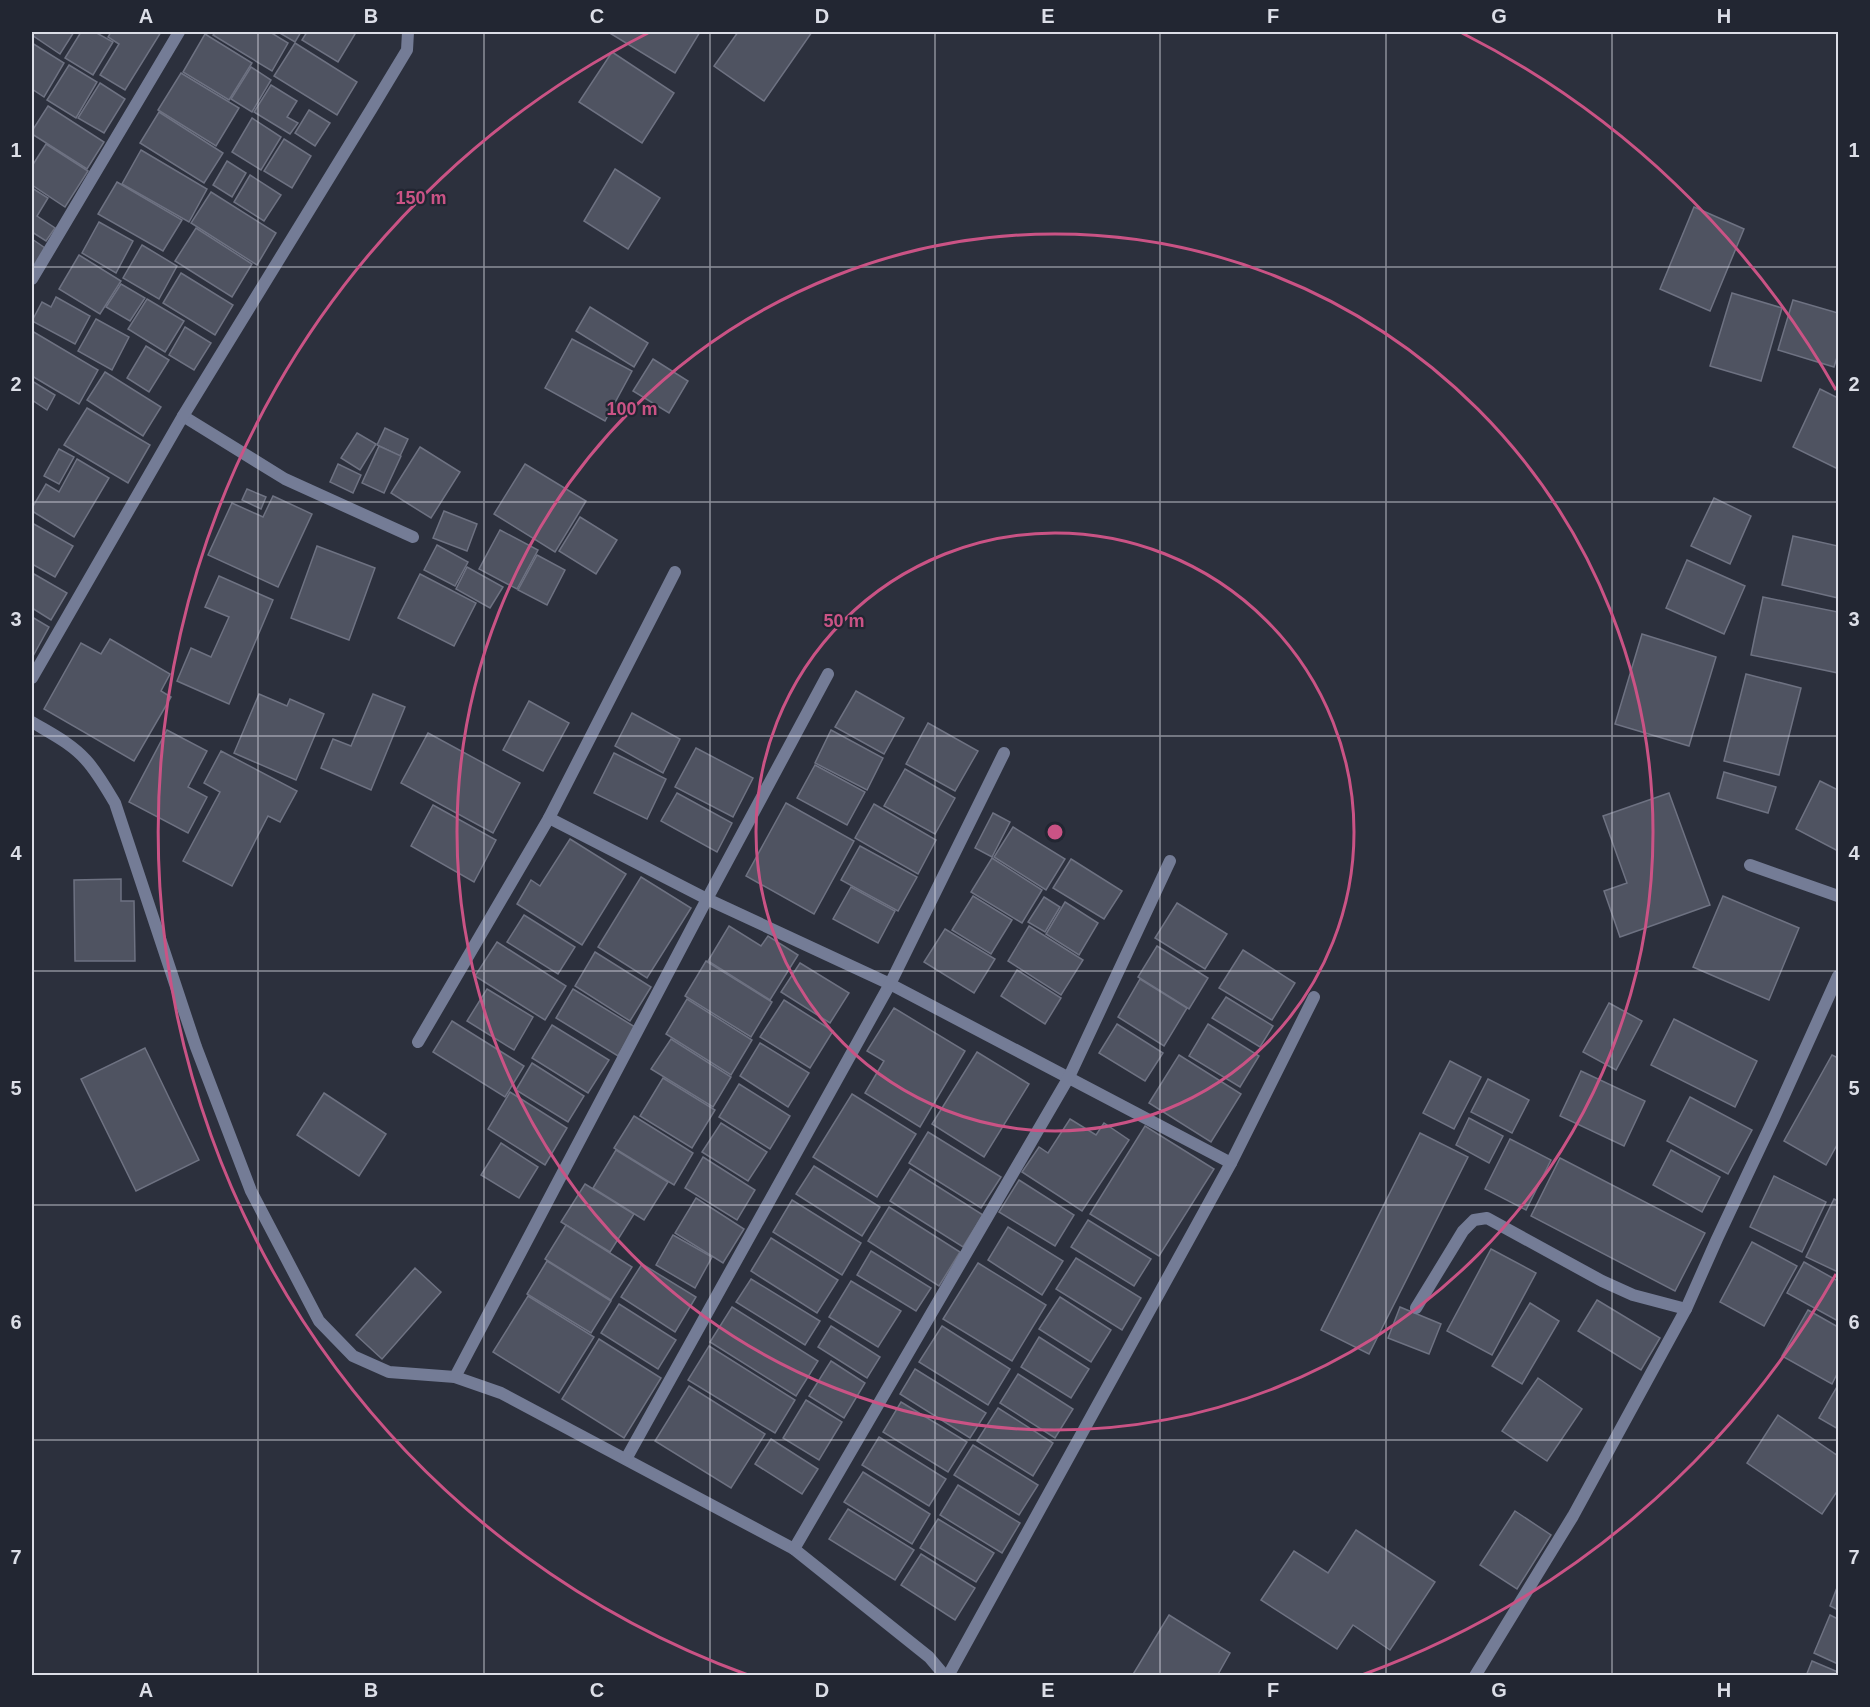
<svg xmlns="http://www.w3.org/2000/svg" width="1870" height="1707" font-family="Arial,sans-serif">
  <style>
    .building { fill: #4f5361; stroke: #6e7282; stroke-width: 1.5 }
    .lines { fill: none; stroke-linecap: round; stroke-linejoin: round }
    .minor { stroke: #747c96; stroke-width: 12 }
    .grid { fill: none; stroke: #dcdee7; stroke-width: 1.5; stroke-opacity: 0.55 }
    .ring { fill: none; stroke: #ca5385; stroke-width: 3 }
    .centre { fill: #ca5385; stroke: #222632; stroke-width: 3 }
    .ring-label { font-size: 18px; text-anchor: middle; font-weight: bold; fill: #ca5385; stroke: #222632; stroke-width: 4.5; stroke-linejoin: round; paint-order: stroke }
    .neatline { fill: none; stroke: #dcdee7; stroke-width: 2 }
    .grid-label { font-size: 20px; text-anchor: middle; font-weight: bold; fill: #dcdee7 }
  </style>
  <rect width="100%" height="100%" fill="#2c303d"/>
  <g class="building">
    <polygon points="32,32 74,32 60,54 32,35"/>
    <polygon points="81,32 95,32 113,42 93,75 65,58"/>
    <polygon points="111,32 161,32 125,90 100,75 119,44 108,37"/>
    <polygon points="216,32 270,32 288,43 272,71 213,35"/>
    <polygon points="278,32 301,32 295,42"/>
    <polygon points="307,32 351,32 355,34 338,62 302,40"/>
    <polygon points="608,32 700,32 675,73"/>
    <polygon points="738,32 812,32 764,101 714,66"/>
    <polygon points="205,34 252,63 229,100 183,72"/>
    <polygon points="32,43 64,63 44,97 32,89"/>
    <polygon points="295,43 357,82 337,115 274,76"/>
    <polygon points="612,52 674,93 642,143 579,102"/>
    <polygon points="69,65 97,82 76,118 47,100"/>
    <polygon points="251,67 271,80 252,112 231,99"/>
    <polygon points="181,73 239,108 216,146 158,110"/>
    <polygon points="100,83 125,99 104,133 78,118"/>
    <polygon points="271,85 297,101 287,117 298,123 290,134 254,112"/>
    <polygon points="48,106 104,142 87,169 32,134 32,131"/>
    <polygon points="309,110 330,123 315,146 295,133"/>
    <polygon points="159,112 223,153 204,183 140,143"/>
    <polygon points="252,118 281,137 261,170 232,152"/>
    <polygon points="284,139 311,156 292,188 264,171"/>
    <polygon points="46,144 88,171 65,207 32,185 32,166"/>
    <polygon points="141,150 207,189 189,222 122,184"/>
    <polygon points="227,161 246,173 232,197 213,185"/>
    <polygon points="615,169 660,198 628,249 584,221"/>
    <polygon points="250,175 281,195 264,221 234,202"/>
    <polygon points="117,182 182,220 163,251 98,214"/>
    <polygon points="32,188 48,198 37,216 55,228 46,241 32,232"/>
    <polygon points="211,192 276,233 257,265 191,223"/>
    <polygon points="1694,207 1744,229 1710,311 1660,289"/>
    <polygon points="99,222 133,241 116,273 82,253"/>
    <polygon points="196,228 252,264 232,297 175,261"/>
    <polygon points="32,239 45,248 32,271"/>
    <polygon points="142,245 177,266 159,299 123,278"/>
    <polygon points="79,255 121,281 100,314 59,289"/>
    <polygon points="181,273 233,305 215,335 163,303"/>
    <polygon points="121,284 145,298 130,321 106,307"/>
    <polygon points="1732,293 1782,308 1761,381 1710,366"/>
    <polygon points="56,297 90,316 75,344 32,321 42,302 51,307"/>
    <polygon points="147,299 184,321 165,352 128,329"/>
    <polygon points="1793,300 1838,313 1838,354 1834,367 1778,350"/>
    <polygon points="590,307 648,343 634,367 576,331"/>
    <polygon points="96,319 129,337 112,370 78,351"/>
    <polygon points="185,327 211,343 194,370 169,355"/>
    <polygon points="32,331 98,370 79,404 32,376"/>
    <polygon points="572,339 632,371 605,421 545,388"/>
    <polygon points="146,346 169,360 149,392 127,378"/>
    <polygon points="653,359 688,381 669,413 633,391"/>
    <polygon points="105,372 161,407 143,436 87,400"/>
    <polygon points="32,381 55,395 47,410 32,400"/>
    <polygon points="1820,389 1838,398 1838,469 1793,447"/>
    <polygon points="87,408 150,445 128,483 64,445"/>
    <polygon points="385,428 408,439 400,456 377,445"/>
    <polygon points="357,433 376,444 360,470 341,458"/>
    <polygon points="379,446 401,456 384,493 362,483"/>
    <polygon points="420,447 460,472 431,518 391,493"/>
    <polygon points="59,449 74,457 59,484 44,476"/>
    <polygon points="77,459 109,478 74,537 32,511 32,508 46,484 59,492"/>
    <polygon points="338,464 361,475 353,493 330,482"/>
    <polygon points="525,464 586,501 555,552 494,514"/>
    <polygon points="247,489 266,497 261,509 242,500"/>
    <polygon points="273,496 312,514 278,587 208,555 232,503 263,517"/>
    <polygon points="1714,498 1751,516 1730,564 1691,546"/>
    <polygon points="444,511 477,524 467,551 433,538"/>
    <polygon points="580,517 617,540 596,574 559,551"/>
    <polygon points="32,523 73,546 55,577 32,564"/>
    <polygon points="500,530 538,550 517,589 479,569"/>
    <polygon points="1793,536 1838,546 1838,598 1782,585"/>
    <polygon points="437,545 468,562 455,586 424,570"/>
    <polygon points="317,546 375,568 349,640 291,618"/>
    <polygon points="537,555 565,570 547,605 518,590"/>
    <polygon points="1687,560 1745,586 1724,634 1666,608"/>
    <polygon points="467,567 503,587 490,608 456,589"/>
    <polygon points="34,574 67,593 51,620 32,608 32,579"/>
    <polygon points="420,574 476,603 454,646 398,618"/>
    <polygon points="219,576 273,600 229,704 177,681 191,648 211,657 229,617 205,607"/>
    <polygon points="1763,597 1838,612 1838,673 1751,655"/>
    <polygon points="32,617 49,627 32,658"/>
    <polygon points="1642,634 1716,657 1689,746 1615,724"/>
    <polygon points="110,639 170,674 161,691 171,697 134,761 44,709 81,643 101,654"/>
    <polygon points="1746,674 1801,688 1779,775 1724,761"/>
    <polygon points="856,691 904,718 884,754 835,727"/>
    <polygon points="259,694 287,706 290,699 324,714 296,780 234,753"/>
    <polygon points="373,694 405,707 371,790 321,768 333,739 351,746"/>
    <polygon points="529,701 569,723 543,771 503,750"/>
    <polygon points="632,713 680,739 663,773 615,746"/>
    <polygon points="928,723 978,751 955,791 906,764"/>
    <polygon points="167,730 207,751 188,787 207,797 188,833 129,802"/>
    <polygon points="831,730 883,758 867,790 815,763"/>
    <polygon points="428,733 520,783 493,833 401,783"/>
    <polygon points="696,748 753,778 733,817 675,787"/>
    <polygon points="221,751 297,791 280,822 268,816 232,886 183,861 220,792 204,783"/>
    <polygon points="614,753 666,779 647,819 594,793"/>
    <polygon points="815,765 865,792 847,825 797,798"/>
    <polygon points="905,769 955,798 935,834 884,806"/>
    <polygon points="1724,772 1776,787 1768,813 1717,798"/>
    <polygon points="1820,781 1838,790 1838,851 1796,829"/>
    <polygon points="677,793 732,823 717,852 661,821"/>
    <polygon points="1669,793 1710,905 1620,937 1604,891 1627,883 1603,816"/>
    <polygon points="786,803 854,841 814,914 746,876"/>
    <polygon points="874,804 936,840 918,874 855,838"/>
    <polygon points="433,805 496,840 474,882 411,846"/>
    <polygon points="993,813 1010,822 992,857 975,848"/>
    <polygon points="1013,827 1065,859 1046,890 994,857"/>
    <polygon points="570,839 626,874 582,945 517,904 531,880 540,886"/>
    <polygon points="860,846 917,877 898,911 841,880"/>
    <polygon points="992,858 1042,890 1022,923 971,892"/>
    <polygon points="1071,859 1122,891 1104,919 1053,888"/>
    <polygon points="641,877 691,908 647,978 598,947"/>
    <polygon points="121,879 121,901 134,901 135,961 75,961 74,880"/>
    <polygon points="851,887 895,911 878,943 833,919"/>
    <polygon points="973,896 1012,920 991,954 952,930"/>
    <polygon points="1723,896 1799,928 1769,1000 1693,967"/>
    <polygon points="1044,897 1060,907 1045,932 1028,922"/>
    <polygon points="1065,902 1098,923 1079,955 1046,934"/>
    <polygon points="1177,903 1227,934 1205,969 1155,938"/>
    <polygon points="524,915 575,947 558,974 507,942"/>
    <polygon points="729,926 761,946 768,936 798,955 770,1000 708,961"/>
    <polygon points="1029,926 1083,960 1061,995 1008,961"/>
    <polygon points="945,929 995,959 974,993 924,962"/>
    <polygon points="497,942 566,986 545,1020 475,976"/>
    <polygon points="1157,946 1208,978 1189,1009 1138,977"/>
    <polygon points="1243,950 1295,983 1272,1020 1219,988"/>
    <polygon points="595,952 651,987 630,1021 575,986"/>
    <polygon points="706,961 772,1002 751,1037 685,996"/>
    <polygon points="800,963 849,993 830,1023 781,992"/>
    <polygon points="1017,970 1061,998 1045,1024 1001,996"/>
    <polygon points="1140,979 1187,1008 1164,1046 1118,1017"/>
    <polygon points="487,989 533,1017 514,1050 467,1021"/>
    <polygon points="573,989 635,1027 618,1056 556,1018"/>
    <polygon points="1226,997 1273,1026 1260,1047 1212,1018"/>
    <polygon points="687,999 752,1040 731,1075 666,1034"/>
    <polygon points="784,1000 833,1031 810,1068 760,1037"/>
    <polygon points="1609,1003 1642,1021 1616,1070 1583,1052"/>
    <polygon points="894,1008 965,1051 920,1127 865,1093 884,1061 867,1051"/>
    <polygon points="1674,1019 1757,1061 1735,1107 1651,1065"/>
    <polygon points="452,1021 524,1066 505,1097 433,1052"/>
    <polygon points="1117,1024 1163,1053 1145,1081 1099,1053"/>
    <polygon points="1208,1024 1259,1056 1240,1087 1189,1056"/>
    <polygon points="552,1025 609,1060 588,1093 532,1058"/>
    <polygon points="671,1039 731,1077 713,1107 651,1069"/>
    <polygon points="760,1043 809,1073 788,1107 740,1076"/>
    <polygon points="145,1048 199,1160 136,1191 81,1079"/>
    <polygon points="977,1052 1029,1084 984,1157 932,1124"/>
    <polygon points="1179,1055 1241,1094 1211,1142 1149,1103"/>
    <polygon points="1832,1055 1838,1058 1838,1143 1826,1165 1784,1141"/>
    <polygon points="1450,1061 1481,1077 1454,1129 1423,1113"/>
    <polygon points="532,1063 584,1096 568,1122 516,1090"/>
    <polygon points="1581,1071 1645,1101 1624,1146 1560,1116"/>
    <polygon points="663,1078 715,1110 692,1148 640,1116"/>
    <polygon points="1488,1079 1529,1100 1512,1133 1471,1112"/>
    <polygon points="739,1084 790,1116 770,1149 719,1117"/>
    <polygon points="510,1092 567,1128 545,1165 488,1129"/>
    <polygon points="324,1093 386,1134 359,1176 297,1135"/>
    <polygon points="852,1094 916,1134 877,1197 813,1157"/>
    <polygon points="1690,1097 1752,1130 1728,1174 1667,1141"/>
    <polygon points="634,1116 693,1153 674,1185 614,1148"/>
    <polygon points="1469,1118 1503,1136 1489,1163 1456,1145"/>
    <polygon points="1070,1119 1096,1135 1104,1123 1129,1140 1082,1211 1022,1172 1039,1147 1048,1153"/>
    <polygon points="721,1123 767,1152 748,1181 702,1152"/>
    <polygon points="1145,1126 1214,1169 1159,1256 1090,1214"/>
    <polygon points="928,1132 1001,1177 981,1208 909,1163"/>
    <polygon points="1420,1133 1468,1157 1369,1354 1321,1330"/>
    <polygon points="1510,1139 1551,1160 1526,1210 1485,1189"/>
    <polygon points="501,1143 538,1167 519,1198 481,1175"/>
    <polygon points="616,1150 668,1182 644,1220 593,1188"/>
    <polygon points="1671,1150 1720,1177 1702,1212 1653,1185"/>
    <polygon points="703,1157 755,1190 737,1220 685,1188"/>
    <polygon points="1560,1158 1705,1233 1675,1291 1531,1216"/>
    <polygon points="814,1166 880,1207 862,1236 796,1194"/>
    <polygon points="910,1169 983,1215 963,1247 890,1201"/>
    <polygon points="1774,1176 1826,1202 1802,1252 1750,1227"/>
    <polygon points="1019,1180 1074,1215 1055,1246 999,1212"/>
    <polygon points="585,1184 634,1214 610,1252 561,1222"/>
    <polygon points="696,1198 744,1229 723,1263 675,1233"/>
    <polygon points="1834,1199 1838,1201 1838,1272 1806,1257"/>
    <polygon points="792,1200 861,1243 842,1275 773,1232"/>
    <polygon points="889,1207 960,1252 939,1286 868,1241"/>
    <polygon points="1088,1220 1151,1259 1134,1286 1071,1247"/>
    <polygon points="566,1225 632,1267 611,1300 545,1259"/>
    <polygon points="1008,1227 1063,1261 1042,1295 988,1260"/>
    <polygon points="673,1235 712,1257 695,1288 656,1265"/>
    <polygon points="771,1238 838,1280 817,1313 751,1271"/>
    <polygon points="1752,1242 1797,1266 1764,1326 1720,1302"/>
    <polygon points="1491,1249 1536,1273 1492,1355 1447,1331"/>
    <polygon points="871,1251 931,1288 916,1311 857,1275"/>
    <polygon points="1076,1258 1141,1298 1122,1330 1056,1289"/>
    <polygon points="547,1261 611,1301 591,1333 527,1294"/>
    <polygon points="1804,1262 1838,1281 1838,1321 1787,1293"/>
    <polygon points="978,1263 1046,1305 1012,1361 943,1319"/>
    <polygon points="642,1264 696,1297 675,1332 621,1297"/>
    <polygon points="415,1268 441,1292 382,1359 356,1335"/>
    <polygon points="751,1279 820,1321 805,1345 736,1302"/>
    <polygon points="851,1281 901,1311 878,1347 829,1317"/>
    <polygon points="528,1296 594,1337 559,1393 493,1352"/>
    <polygon points="1060,1297 1111,1330 1091,1362 1039,1329"/>
    <polygon points="1597,1300 1660,1338 1641,1370 1578,1331"/>
    <polygon points="1530,1303 1559,1321 1522,1384 1492,1366"/>
    <polygon points="619,1304 676,1340 658,1369 601,1333"/>
    <polygon points="732,1307 818,1361 796,1396 710,1342"/>
    <polygon points="1400,1307 1441,1324 1429,1354 1388,1338"/>
    <polygon points="1808,1310 1838,1327 1838,1372 1832,1384 1782,1356"/>
    <polygon points="831,1326 880,1357 867,1378 818,1347"/>
    <polygon points="942,1326 1010,1369 988,1405 919,1362"/>
    <polygon points="1039,1337 1089,1369 1071,1398 1021,1367"/>
    <polygon points="599,1339 661,1378 624,1438 562,1399"/>
    <polygon points="709,1346 795,1400 775,1433 688,1380"/>
    <polygon points="831,1361 865,1383 844,1418 809,1396"/>
    <polygon points="915,1369 986,1413 970,1438 900,1394"/>
    <polygon points="1018,1374 1073,1409 1055,1438 1000,1403"/>
    <polygon points="1538,1378 1582,1409 1547,1461 1502,1431"/>
    <polygon points="1838,1385 1838,1429 1819,1418"/>
    <polygon points="689,1386 765,1434 731,1488 655,1441"/>
    <polygon points="806,1400 842,1422 819,1460 783,1438"/>
    <polygon points="901,1402 967,1442 948,1472 883,1432"/>
    <polygon points="998,1408 1053,1443 1033,1476 977,1441"/>
    <polygon points="1778,1415 1838,1456 1838,1490 1822,1514 1747,1463"/>
    <polygon points="879,1437 946,1479 929,1506 862,1465"/>
    <polygon points="771,1439 818,1469 802,1494 755,1464"/>
    <polygon points="973,1445 1038,1485 1019,1515 954,1475"/>
    <polygon points="863,1472 930,1514 912,1544 844,1502"/>
    <polygon points="958,1485 1020,1523 1002,1553 940,1515"/>
    <polygon points="848,1509 914,1550 895,1580 829,1539"/>
    <polygon points="1515,1511 1551,1535 1517,1589 1480,1565"/>
    <polygon points="938,1519 994,1553 976,1582 920,1548"/>
    <polygon points="1356,1530 1435,1582 1390,1650 1353,1625 1337,1649 1261,1600 1294,1551 1328,1573"/>
    <polygon points="921,1554 975,1588 955,1620 901,1585"/>
    <polygon points="1838,1585 1838,1610 1830,1606"/>
    <polygon points="1169,1615 1230,1653 1217,1676 1132,1676"/>
    <polygon points="1830,1615 1838,1619 1838,1664 1814,1653"/>
    <polygon points="1812,1661 1838,1672 1838,1676 1806,1676"/>
  </g>
  <g class="lines">
    <g class="minor">
      <polyline points="32,279 179,32"/>
      <polyline points="183,416 285,479 413,537"/>
      <polyline points="32,678 183,416 372,108 407,50 408,32"/>
      <path d="M32,722C50,733 71,743 86,760C97,772 106,788 115,803L196,1047L251,1191L319,1321L353,1356L389,1372L455,1377L501,1393L794,1549L929,1657L945,1676"/>
      <polyline points="549,818 707,899 890,984 1231,1163"/>
      <polyline points="1750,865 1838,896"/>
      <polyline points="418,1042 549,818 675,572"/>
      <polyline points="1416,1308 1463,1231 1474,1220 1487,1218 1602,1281 1633,1295 1686,1309"/>
      <polyline points="455,1377 707,899 828,674"/>
      <polyline points="626,1459 890,984 1004,753"/>
      <polyline points="794,1549 1069,1077 1170,861"/>
      <polyline points="948,1676 1231,1163 1314,997"/>
      <polyline points="1475,1676 1573,1516 1686,1309 1717,1239 1773,1120 1838,976"/>
    </g>
  </g>
  <path class="grid" d="M258,32V1676M484,32V1676M710,32V1676M935,32V1676M1160,32V1676M1386,32V1676M1612,32V1676M32,267H1838M32,502H1838M32,736H1838M32,971H1838M32,1205H1838M32,1440H1838"/>
  <g class="ring">
    <circle cx="1055" cy="832" r="299"/>
    <circle cx="1055" cy="832" r="598"/>
    <path d="M1836 1274A897 897 0 0 1 1362 1675M748 1675A897 897 0 0 1 648 33M1462 33A897 897 0 0 1 1836 390"/>
  </g>
  <circle cx="1055" cy="832" r="9" class="centre"/>
  <g class="ring-label">
    <text x="421" y="204">150 m</text>
    <text x="632" y="415">100 m</text>
    <text x="844" y="627">50 m</text>
  </g>
  <rect width="1870" height="1707" fill="none" stroke="#222632" stroke-width="66"/>
  <rect x="33" y="33" width="1804" height="1641" class="neatline"/>
  <g class="grid-label">
    <text x="146" y="23">A</text>
    <text x="371" y="23">B</text>
    <text x="597" y="23">C</text>
    <text x="822" y="23">D</text>
    <text x="1048" y="23">E</text>
    <text x="1273" y="23">F</text>
    <text x="1499" y="23">G</text>
    <text x="1724" y="23">H</text>
    <text x="16" y="157">1</text>
    <text x="1854" y="157">1</text>
    <text x="16" y="391">2</text>
    <text x="1854" y="391">2</text>
    <text x="16" y="626">3</text>
    <text x="1854" y="626">3</text>
    <text x="16" y="860">4</text>
    <text x="1854" y="860">4</text>
    <text x="16" y="1095">5</text>
    <text x="1854" y="1095">5</text>
    <text x="16" y="1329">6</text>
    <text x="1854" y="1329">6</text>
    <text x="16" y="1564">7</text>
    <text x="1854" y="1564">7</text>
    <text x="146" y="1697">A</text>
    <text x="371" y="1697">B</text>
    <text x="597" y="1697">C</text>
    <text x="822" y="1697">D</text>
    <text x="1048" y="1697">E</text>
    <text x="1273" y="1697">F</text>
    <text x="1499" y="1697">G</text>
    <text x="1724" y="1697">H</text>
  </g>
</svg>
